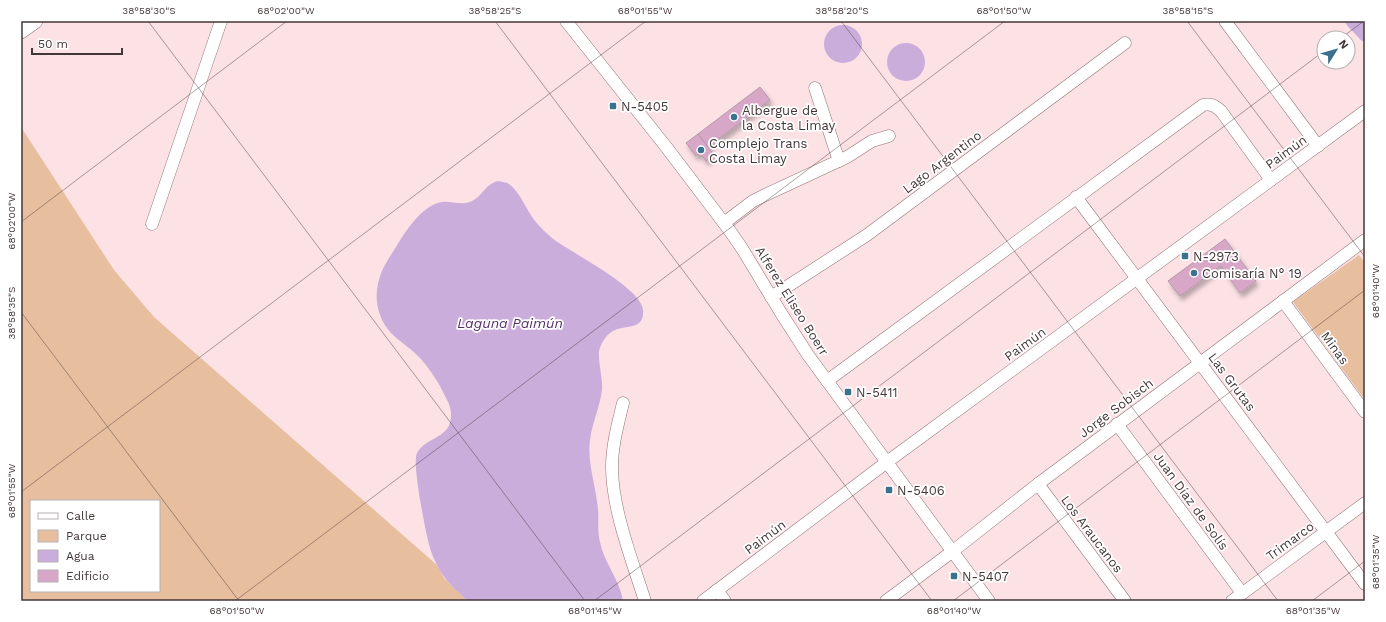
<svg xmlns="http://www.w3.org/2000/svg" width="1386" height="622" font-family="'Work Sans',sans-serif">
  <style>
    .green { fill: #e7bf9e; fill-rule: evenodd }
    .water { fill: #caaddb }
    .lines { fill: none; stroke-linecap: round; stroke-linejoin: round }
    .canal { stroke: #caaddb; stroke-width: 13 }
    .building { fill: #d8a7c7; stroke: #b399a9; filter: url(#shadow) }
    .minor-casing { stroke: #917378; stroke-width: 13 }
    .major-casing { stroke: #917378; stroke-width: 16 }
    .minor { stroke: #fff; stroke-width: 12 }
    .major { stroke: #fff; stroke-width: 15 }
    .ticks { fill: none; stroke: #443638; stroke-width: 1; stroke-opacity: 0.45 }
    .poi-dot { fill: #3a718c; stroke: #fff; stroke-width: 1.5 }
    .labels { text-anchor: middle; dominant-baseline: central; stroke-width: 3.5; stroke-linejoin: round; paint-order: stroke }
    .poi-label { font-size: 13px; fill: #443638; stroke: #fff; text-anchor: start }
    .street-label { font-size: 13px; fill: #443638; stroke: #fff }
    .water-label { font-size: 14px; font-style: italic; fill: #532e67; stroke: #fff }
    .neatline { fill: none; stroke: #443638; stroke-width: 1.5 }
    .ticks-label { font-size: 10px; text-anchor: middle; fill: #443638 }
  </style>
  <defs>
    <filter id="shadow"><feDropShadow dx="2.5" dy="4.5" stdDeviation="2" flood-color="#0004"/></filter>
  </defs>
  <rect width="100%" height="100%" fill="#fce1e5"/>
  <g class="green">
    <path d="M21,127L114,270L154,317L437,565L444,578L468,601H21ZM31,501H159V591H31Z"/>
    <polygon points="1359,255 1365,263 1365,400 1293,302"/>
  </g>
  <g class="water">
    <circle cx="843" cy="44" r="19"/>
    <circle cx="906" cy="62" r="19"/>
    <path d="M498,181C502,182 506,182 509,184C520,192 527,211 535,221C540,227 546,233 552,238C571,253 641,287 643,310C645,330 625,325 615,330C607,333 601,343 599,351C598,364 603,377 602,390C600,407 592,423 590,440C587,463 596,486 598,509C599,520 597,531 600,542C604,563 620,580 623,601H468C456,590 444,580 437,565C432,556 429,546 427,536C424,522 412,463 417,453C426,436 452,439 451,414C451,404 444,395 440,386C434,376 428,367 421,359C412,349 400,342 391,333C375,315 373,292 382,271C386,262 391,255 396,247C405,232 422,205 442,202C452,201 462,206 472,201C483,196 484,185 498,181Z"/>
  </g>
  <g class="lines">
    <polyline class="canal" points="1352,21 1365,35"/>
  </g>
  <g class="building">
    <polygon points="760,87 770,100 708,147 698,134"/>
    <polygon points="698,134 714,155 706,161 700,153 696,156 686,143"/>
    <polygon points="1225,239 1256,281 1240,293 1221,266 1180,296 1168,281"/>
  </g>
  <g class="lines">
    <g class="minor-casing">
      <g id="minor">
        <polyline points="566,21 667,148 730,231 743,250 781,313 808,355 989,601"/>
        <polyline points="1225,21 1318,146"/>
        <polyline points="815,88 839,161"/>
        <polyline points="1076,197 1365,584"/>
        <polyline points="724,223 753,201 763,196 847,157 872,141 889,136"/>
        <polyline points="152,224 221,21"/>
        <polyline points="771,297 867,235 1125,43"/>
        <polyline points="1283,301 1365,412"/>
        <path d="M827,381L1203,105C1211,103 1215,106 1221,111L1271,180"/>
        <path d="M623,403C618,424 612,445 612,467C612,509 632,560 645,601"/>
        <polyline points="1117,424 1242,593"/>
        <polyline points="1038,484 1125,601"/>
        <polyline points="717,590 725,601"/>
        <polyline points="703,601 887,462 1365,111"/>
        <polyline points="886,601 953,551 1038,484 1365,240"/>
        <polyline points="1232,601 1365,503"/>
      </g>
    </g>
    <g class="major-casing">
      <polyline id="major" points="21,31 35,21"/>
    </g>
    <use href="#minor" class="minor"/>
    <use href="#major" class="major"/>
  </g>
  <path class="ticks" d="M148,21L585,601M495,21L932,601M841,21L1278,601M1187,21L1365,257M1341,38L1364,21M21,222L287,21M21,312L239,601M21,492L646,21M235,601L1005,21M594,601L1324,51M953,601L1365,290M1312,601L1365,561"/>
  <g class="poi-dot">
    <rect x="609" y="102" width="8" height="8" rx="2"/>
    <circle cx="734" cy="117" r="4"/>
    <circle cx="701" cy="150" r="4"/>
    <rect x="1181" y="252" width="8" height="8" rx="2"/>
    <circle cx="1194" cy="273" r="4"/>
    <rect x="844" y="388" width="8" height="8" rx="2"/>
    <rect x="885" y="486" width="8" height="8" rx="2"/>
    <rect x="950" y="572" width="8" height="8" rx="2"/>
  </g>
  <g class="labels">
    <g class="poi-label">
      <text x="621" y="106">N-5405</text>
      <text x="742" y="110">Albergue de<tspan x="742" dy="15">la Costa Limay</tspan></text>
      <text x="709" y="143">Complejo Trans<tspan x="709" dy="15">Costa Limay</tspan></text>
      <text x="1193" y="256">N-2973</text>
      <text x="1202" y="273">Comisaría N° 19</text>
      <text x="856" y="392">N-5411</text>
      <text x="897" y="490">N-5406</text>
      <text x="962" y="576">N-5407</text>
    </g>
    <g class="street-label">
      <text transform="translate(1286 152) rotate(-36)">Paimún</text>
      <text transform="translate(942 162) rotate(-37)">Lago Argentino</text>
      <text transform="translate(792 301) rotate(58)">Alferez Eliseo Boerr</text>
      <text transform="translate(1025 344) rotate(-36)">Paimún</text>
      <text transform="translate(1335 348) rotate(54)">Minas</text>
      <text transform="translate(1232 382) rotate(53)">Las Grutas</text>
      <text transform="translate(1116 408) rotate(-37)">Jorge Sobisch</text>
      <text transform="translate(1191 501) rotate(54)">Juan Díaz de Solís</text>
      <text transform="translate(1092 534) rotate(53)">Los Araucanos</text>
      <text transform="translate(765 537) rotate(-37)">Paimún</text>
      <text transform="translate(1290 541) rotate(-36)">Trimarco</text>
    </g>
    <g class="water-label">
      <text x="510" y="323">Laguna Paimún</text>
    </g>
  </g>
  <rect width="1386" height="622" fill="none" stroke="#ffffff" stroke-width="44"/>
  <rect x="30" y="500" width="130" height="92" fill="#ffffff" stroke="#b4afaf"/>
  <rect x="38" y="513" width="20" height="6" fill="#ffffff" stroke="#b4afaf"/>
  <text x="66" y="520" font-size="12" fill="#443638">Calle</text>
  <rect x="38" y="530" width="20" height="12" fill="#e7bf9e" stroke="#b4afaf"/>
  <text x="66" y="540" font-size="12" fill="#443638">Parque</text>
  <rect x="38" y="550" width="20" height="12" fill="#caaddb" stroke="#b4afaf"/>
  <text x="66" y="560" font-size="12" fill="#443638">Agua</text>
  <rect x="38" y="570" width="20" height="12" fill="#d8a7c7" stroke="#b4afaf"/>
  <text x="66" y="580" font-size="12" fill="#443638">Edificio</text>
  <g transform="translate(1336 50) rotate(53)"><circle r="19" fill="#ffffff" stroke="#b4afaf"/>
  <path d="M0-3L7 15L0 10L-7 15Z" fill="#3a718c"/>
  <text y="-6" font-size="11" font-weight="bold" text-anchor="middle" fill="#443638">N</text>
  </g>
  <path d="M32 48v6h90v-6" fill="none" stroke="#443638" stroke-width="2"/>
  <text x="38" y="48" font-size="12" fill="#443638" stroke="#ffffff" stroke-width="3" paint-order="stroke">50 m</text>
  <rect x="22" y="22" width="1342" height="578" class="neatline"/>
  <g class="ticks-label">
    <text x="149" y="14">38°58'30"S</text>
    <text x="286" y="14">68°02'00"W</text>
    <text x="495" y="14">38°58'25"S</text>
    <text x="645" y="14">68°01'55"W</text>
    <text x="842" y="14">38°58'20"S</text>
    <text x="1004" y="14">68°01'50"W</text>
    <text x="1188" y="14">38°58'15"S</text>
    <text transform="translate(11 221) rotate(-90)" y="4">68°02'00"W</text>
    <text transform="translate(1375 291) rotate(-90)" y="4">68°01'40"W</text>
    <text transform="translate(11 313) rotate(-90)" y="4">38°58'35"S</text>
    <text transform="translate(11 491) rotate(-90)" y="4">68°01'55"W</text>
    <text transform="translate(1375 562) rotate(-90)" y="4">68°01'35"W</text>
    <text x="237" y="614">68°01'50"W</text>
    <text x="595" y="614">68°01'45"W</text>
    <text x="954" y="614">68°01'40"W</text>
    <text x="1313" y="614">68°01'35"W</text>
  </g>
</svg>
